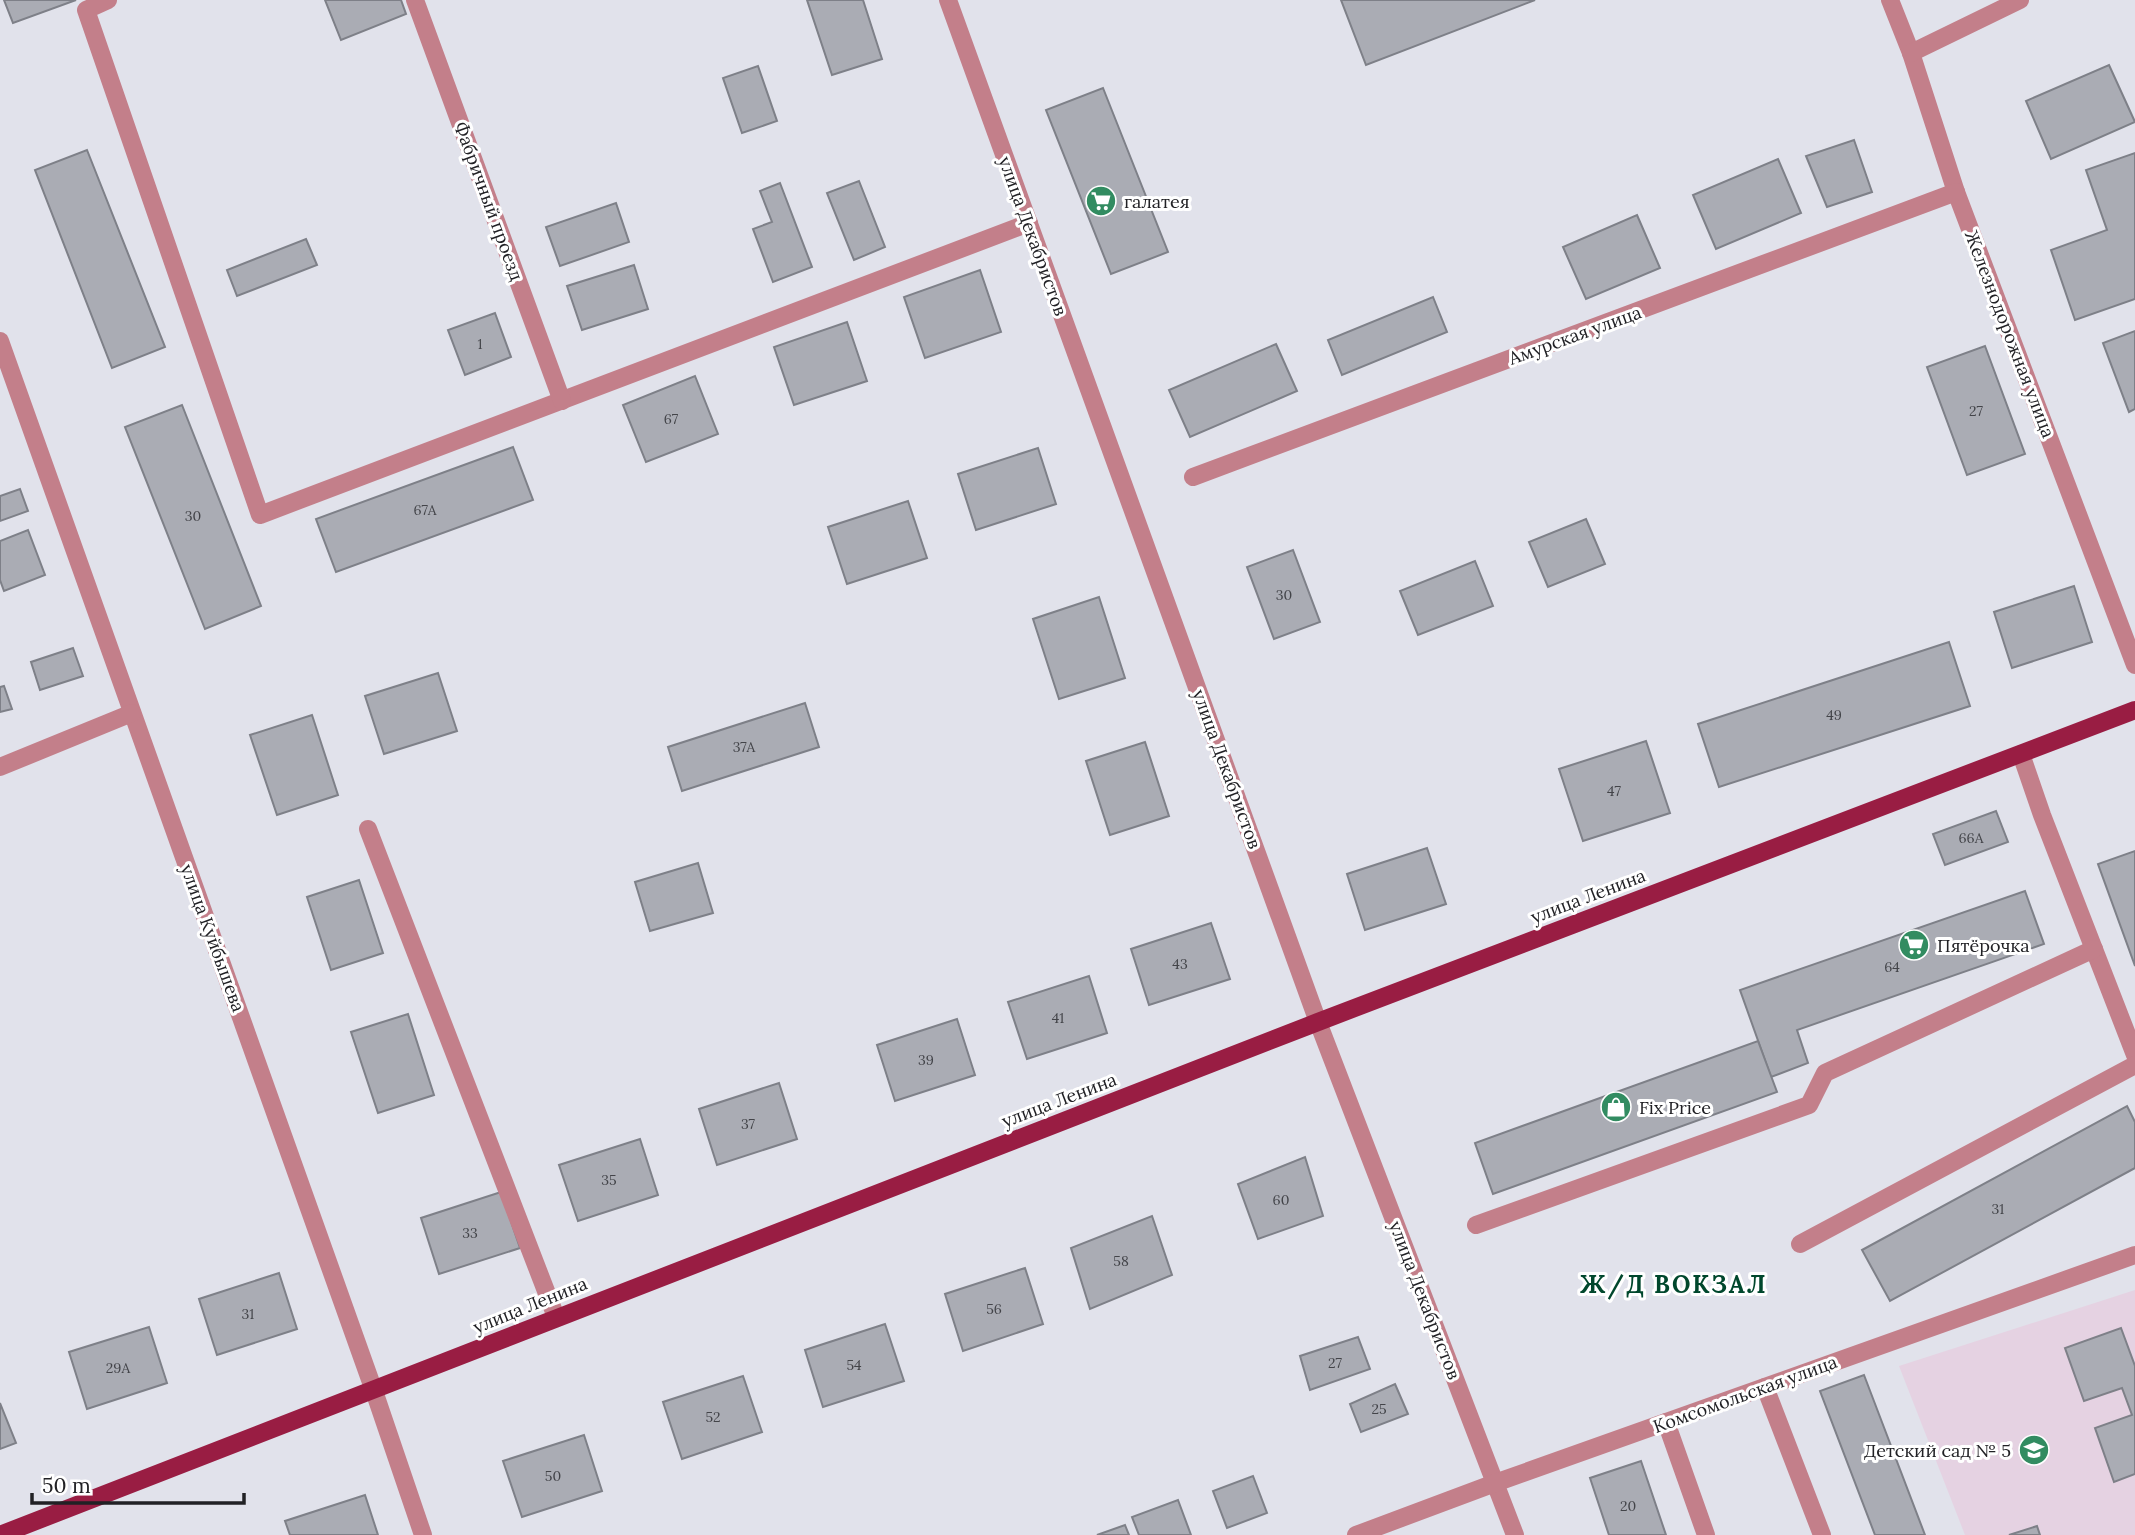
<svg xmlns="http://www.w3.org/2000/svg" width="2135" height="1535" font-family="Lora,serif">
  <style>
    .education { fill: #e5d2e2 }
    .building { fill: #aaacb4; stroke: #7e8088; stroke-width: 2 }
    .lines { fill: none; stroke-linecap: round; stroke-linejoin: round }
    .minor { stroke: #c37f8a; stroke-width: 18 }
    .major { stroke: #991d43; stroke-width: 18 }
    .labels { text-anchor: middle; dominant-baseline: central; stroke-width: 6; stroke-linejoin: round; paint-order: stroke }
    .number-label { font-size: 14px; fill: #434449 }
    .street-label { font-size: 18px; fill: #212125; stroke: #fff }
    .poi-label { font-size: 18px; fill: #212125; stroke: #fff; text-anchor: start }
    .district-label { font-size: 24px; font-weight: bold; letter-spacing: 2px; fill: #00472c; stroke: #fff }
  </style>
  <rect width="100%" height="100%" fill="#e1e2eb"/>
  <polygon class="education" points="2135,1290 2135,1535 1965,1535 1899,1366"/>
  <g class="building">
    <polygon points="4,0 76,0 13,23"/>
    <polygon points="325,0 401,0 406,14 341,40"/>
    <polygon points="807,0 863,0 882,59 832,75"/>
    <polygon points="1341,0 1535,0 1366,65"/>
    <polygon points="2109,65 2135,122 2051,159 2026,101"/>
    <polygon points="758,66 777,121 742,133 723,78"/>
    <polygon points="1103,88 1168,252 1111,274 1046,110"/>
    <polygon points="1854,140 1872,192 1827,207 1806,156"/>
    <polygon points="87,150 165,347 112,368 35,170"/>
    <polygon points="2135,153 2135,299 2075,320 2051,250 2107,230 2086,170"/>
    <polygon points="1778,159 1801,213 1716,249 1693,195"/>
    <polygon points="859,181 885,247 854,260 827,193"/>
    <polygon points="780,183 812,267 773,282 753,229 772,222 760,191"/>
    <polygon points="616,203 629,242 560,266 546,227"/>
    <polygon points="1637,215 1660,268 1586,299 1563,247"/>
    <polygon points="306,239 317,265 237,296 227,270"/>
    <polygon points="634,265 648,309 582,330 567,286"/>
    <polygon points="980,270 1001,332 925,358 904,297"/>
    <polygon points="1433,297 1447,332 1342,375 1328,340"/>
    <polygon points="495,313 511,357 465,375 448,330"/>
    <polygon points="847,322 867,381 794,405 774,347"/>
    <polygon points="2135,331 2135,409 2129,412 2103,343"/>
    <polygon points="1276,344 1297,391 1190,437 1169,390"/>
    <polygon points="1985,346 2025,454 1967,475 1927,367"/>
    <polygon points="695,376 718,434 646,462 623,405"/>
    <polygon points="182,405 261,606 205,629 125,427"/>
    <polygon points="513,447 533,500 336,572 316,519"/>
    <polygon points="1038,448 1056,504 976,530 958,474"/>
    <polygon points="20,489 28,511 0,521 0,496"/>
    <polygon points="908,501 927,558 847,584 828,527"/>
    <polygon points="1586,519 1605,564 1548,587 1529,542"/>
    <polygon points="28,530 45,575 4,591 0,580 0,541"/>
    <polygon points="1293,550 1320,622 1274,639 1247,567"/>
    <polygon points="1475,561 1493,606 1418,635 1400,591"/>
    <polygon points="2074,586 2092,642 2012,668 1994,612"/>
    <polygon points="1099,597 1125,678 1059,699 1033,619"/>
    <polygon points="1949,642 1970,706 1719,787 1698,724"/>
    <polygon points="73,648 83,676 40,690 31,662"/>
    <polygon points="438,673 457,731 384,754 365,696"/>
    <polygon points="4,686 12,709 0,712 0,687"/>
    <polygon points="805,703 819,747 682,791 668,747"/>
    <polygon points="312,715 338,795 277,815 250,735"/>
    <polygon points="1646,741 1670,813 1583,841 1559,769"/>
    <polygon points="1145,742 1169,816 1110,835 1086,761"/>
    <polygon points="1996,811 2008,842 1945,865 1933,834"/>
    <polygon points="1427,848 1446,904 1365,930 1347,874"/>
    <polygon points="2135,851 2135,966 2098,864"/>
    <polygon points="698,863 713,913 650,931 635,882"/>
    <polygon points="359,880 383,953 331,970 307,897"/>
    <polygon points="2025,891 2044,944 1797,1030 1808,1063 1771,1077 1740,990"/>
    <polygon points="1211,923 1230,979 1149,1005 1131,949"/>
    <polygon points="1089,976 1107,1033 1027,1059 1008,1002"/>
    <polygon points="408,1014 434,1095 378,1113 351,1032"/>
    <polygon points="957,1019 975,1075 895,1101 877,1045"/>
    <polygon points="1758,1041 1777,1092 1493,1194 1475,1143"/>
    <polygon points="779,1083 797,1139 717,1165 699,1109"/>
    <polygon points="2127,1106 2135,1122 2135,1168 1890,1301 1862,1250"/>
    <polygon points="640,1139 658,1195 578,1221 559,1165"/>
    <polygon points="1305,1157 1323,1216 1258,1239 1238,1184"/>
    <polygon points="501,1192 520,1248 439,1274 421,1218"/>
    <polygon points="1152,1216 1172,1275 1090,1309 1071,1248"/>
    <polygon points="1025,1268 1043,1324 963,1351 945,1294"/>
    <polygon points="279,1273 297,1329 217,1355 199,1299"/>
    <polygon points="885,1324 904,1381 823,1407 805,1350"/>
    <polygon points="149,1327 167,1383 87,1409 69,1352"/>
    <polygon points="2121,1328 2135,1366 2135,1474 2114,1482 2095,1428 2132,1415 2122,1388 2084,1401 2065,1348"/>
    <polygon points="1358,1337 1370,1369 1310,1390 1300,1356"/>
    <polygon points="1864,1375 1925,1535 1875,1535 1820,1391"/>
    <polygon points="743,1376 762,1432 682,1459 663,1402"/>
    <polygon points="1395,1384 1408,1414 1361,1432 1350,1404"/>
    <polygon points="0,1403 16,1443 0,1449"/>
    <polygon points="584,1435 602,1491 522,1517 503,1461"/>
    <polygon points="1641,1461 1666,1535 1609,1535 1590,1478"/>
    <polygon points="1253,1476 1267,1513 1227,1528 1213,1491"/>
    <polygon points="365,1495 378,1535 290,1535 285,1521"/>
    <polygon points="1178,1500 1191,1535 1139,1535 1132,1517"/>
    <polygon points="1125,1525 1129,1535 1097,1535"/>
    <polygon points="2037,1526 2040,1535 2009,1535"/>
  </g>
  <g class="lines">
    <g class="minor">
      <polyline points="108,0 86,10 260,515 1029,223"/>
      <polyline points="415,0 562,401"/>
      <polyline points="948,0 1318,1022 1515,1535"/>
      <polyline points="1890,0 1911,53 1956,192 2135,665"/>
      <polyline points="1911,53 2020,0"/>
      <polyline points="0,341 373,1388 423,1535"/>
      <polyline points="1193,477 1956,192"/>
      <polyline points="2021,754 2042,815 2135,1055"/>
      <polyline points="0,767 132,713"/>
      <polyline points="368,829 556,1317"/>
      <polyline points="1476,1225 1809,1105 1825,1073 2094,949"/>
      <polyline points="1800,1244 2135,1065"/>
      <polyline points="1765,1387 1822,1535"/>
      <polyline points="1666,1422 1706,1535"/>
      <polyline points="1356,1535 1495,1483 2135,1255"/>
    </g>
    <polyline class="major" points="0,1535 1318,1022 2135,710"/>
  </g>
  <defs>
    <g id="supermarket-disc" transform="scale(1.575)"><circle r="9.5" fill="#328c61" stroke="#fff"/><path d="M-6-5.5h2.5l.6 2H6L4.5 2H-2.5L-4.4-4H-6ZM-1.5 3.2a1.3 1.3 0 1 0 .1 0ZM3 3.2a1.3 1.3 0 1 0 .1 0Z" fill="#fff"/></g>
    <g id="shop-disc" transform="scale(1.575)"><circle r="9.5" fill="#328c61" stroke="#fff"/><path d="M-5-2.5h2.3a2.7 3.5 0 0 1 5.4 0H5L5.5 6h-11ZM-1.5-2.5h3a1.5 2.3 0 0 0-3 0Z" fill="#fff"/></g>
    <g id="school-disc" transform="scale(1.575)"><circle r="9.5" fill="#328c61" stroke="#fff"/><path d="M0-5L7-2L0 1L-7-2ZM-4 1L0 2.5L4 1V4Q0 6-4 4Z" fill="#fff"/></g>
  </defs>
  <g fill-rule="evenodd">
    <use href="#supermarket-disc" x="1101" y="201"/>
    <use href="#supermarket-disc" x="1914" y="945"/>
    <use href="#shop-disc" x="1616" y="1107"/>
    <use href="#school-disc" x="2034" y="1450"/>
  </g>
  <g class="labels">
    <g class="number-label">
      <text x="480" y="344">1</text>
      <text x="1976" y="411">27</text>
      <text x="671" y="419">67</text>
      <text x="425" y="510">67А</text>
      <text x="193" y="516">30</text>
      <text x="1284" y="595">30</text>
      <text x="1834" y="715">49</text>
      <text x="744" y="747">37А</text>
      <text x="1614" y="791">47</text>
      <text x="1971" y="838">66А</text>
      <text x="1180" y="964">43</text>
      <text x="1892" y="967">64</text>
      <text x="1058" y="1018">41</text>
      <text x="926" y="1060">39</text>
      <text x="748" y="1124">37</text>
      <text x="609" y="1180">35</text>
      <text x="1281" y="1200">60</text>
      <text x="1998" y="1209">31</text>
      <text x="470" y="1233">33</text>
      <text x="1121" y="1261">58</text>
      <text x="994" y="1309">56</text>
      <text x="248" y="1314">31</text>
      <text x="1335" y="1363">27</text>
      <text x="854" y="1365">54</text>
      <text x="118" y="1368">29А</text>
      <text x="1379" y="1409">25</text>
      <text x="713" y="1417">52</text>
      <text x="553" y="1476">50</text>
      <text x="1628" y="1506">20</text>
    </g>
    <g class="street-label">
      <text transform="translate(489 201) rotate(70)">Фабричный проезд</text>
      <text transform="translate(1033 236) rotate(70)">улица Декабристов</text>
      <text transform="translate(2010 334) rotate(69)">Железнодорожная улица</text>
      <text transform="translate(1575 335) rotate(-20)">Амурская улица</text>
      <text transform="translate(1227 769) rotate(70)">улица Декабристов</text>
      <text transform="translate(1588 896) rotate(-21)">улица Ленина</text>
      <text transform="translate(213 938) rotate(70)">улица Куйбышева</text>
      <text transform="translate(1059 1100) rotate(-21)">улица Ленина</text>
      <text transform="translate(1425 1300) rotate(69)">улица Декабристов</text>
      <text transform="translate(530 1305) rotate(-22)">улица Ленина</text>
      <text transform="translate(1745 1394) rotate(-20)">Комсомольская улица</text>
    </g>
    <g class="poi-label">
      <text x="1124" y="201">галатея</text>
      <text x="1937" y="945">Пятёрочка</text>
      <text x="1639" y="1107">Fix Price</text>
      <text x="2011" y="1450" text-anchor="end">Детский сад № 5</text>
    </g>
    <g class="district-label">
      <text x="1674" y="1284">Ж/Д ВОКЗАЛ</text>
    </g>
  </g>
  <path d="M32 1493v10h212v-10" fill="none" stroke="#212125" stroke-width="3.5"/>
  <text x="42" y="1493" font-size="21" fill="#212125" stroke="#ffffff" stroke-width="5" paint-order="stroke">50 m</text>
</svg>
